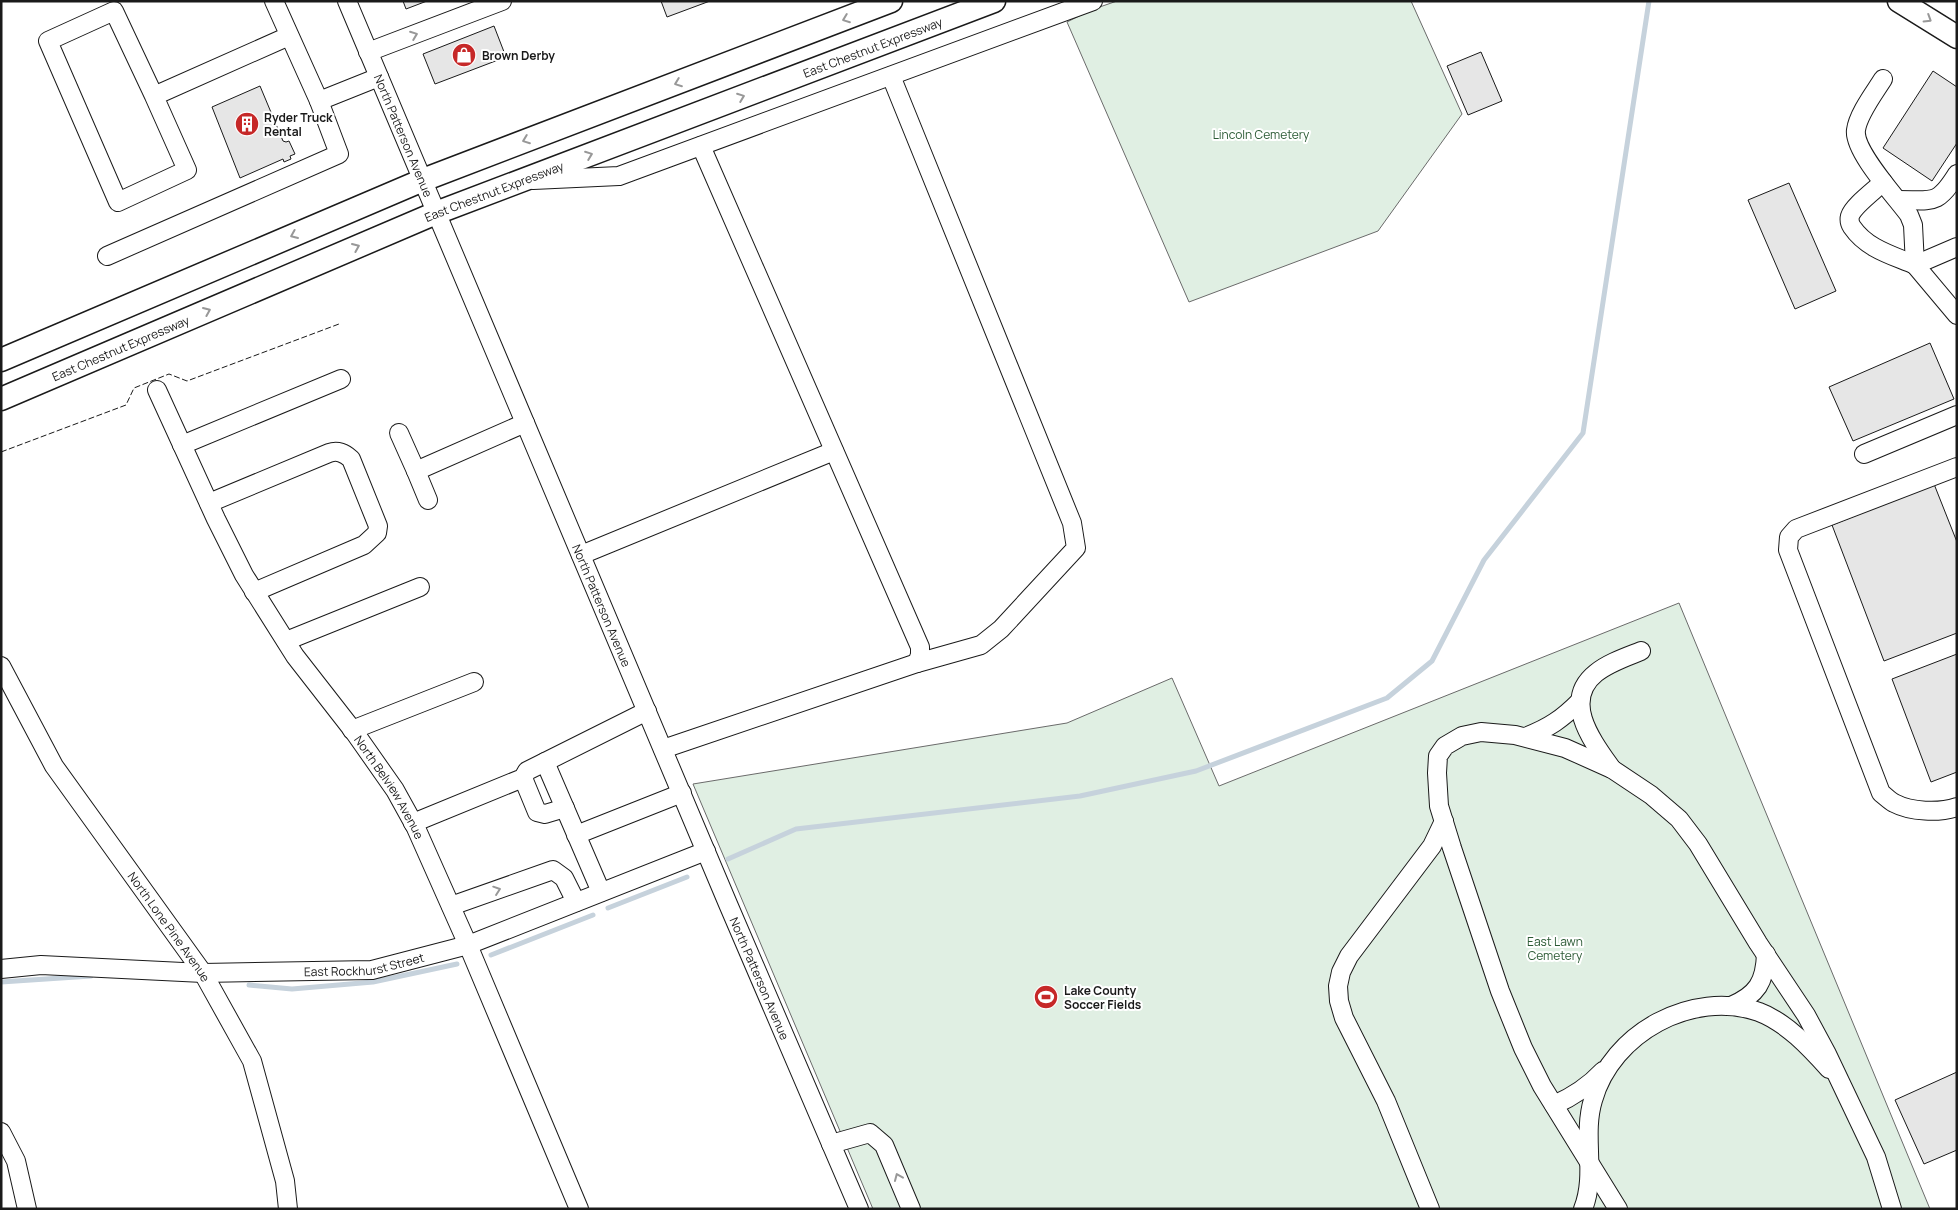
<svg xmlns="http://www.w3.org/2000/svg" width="1958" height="1210" font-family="Manrope,sans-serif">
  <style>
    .green { fill: #e0efe3; stroke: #6a6a6a }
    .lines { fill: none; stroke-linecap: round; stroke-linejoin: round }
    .stream { stroke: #c6d2dc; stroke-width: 5 }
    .building { fill: #e6e6e6; stroke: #1a1a1a }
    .minor-casing { stroke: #1a1a1a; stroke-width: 20 }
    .major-casing { stroke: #1a1a1a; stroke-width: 25 }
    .minor { stroke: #fff; stroke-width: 18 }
    .major { stroke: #fff; stroke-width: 22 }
    .fence { stroke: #1a1a1a; stroke-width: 1; stroke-dasharray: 6 2.5; stroke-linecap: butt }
    .oneway { stroke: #989898 }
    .labels { text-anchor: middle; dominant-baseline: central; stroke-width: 4; stroke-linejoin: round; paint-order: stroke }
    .street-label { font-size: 12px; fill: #1a1a1a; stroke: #fff }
    .poi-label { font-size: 12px; font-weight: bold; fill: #1a1a1a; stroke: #fff; text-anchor: start }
    .park-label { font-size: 12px; fill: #2b5a34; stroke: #fff }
  </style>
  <rect width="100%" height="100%" fill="#fff"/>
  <g class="green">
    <polygon points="1117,1 1411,1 1462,114 1378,231 1189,302 1067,22 1091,10"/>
    <polygon points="1679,603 1930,1209 873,1209 693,784 1067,723 1172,678 1219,786"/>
  </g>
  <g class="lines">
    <g class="stream">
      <polyline points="728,859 796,829 1080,796 1196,771 1387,698 1432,661 1484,560 1583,433 1649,1"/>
      <polyline points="608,908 687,877"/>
      <polyline points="491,955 593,915"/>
      <polyline points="1,982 91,976"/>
      <polyline points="249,985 292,989 373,982 457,964"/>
    </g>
  </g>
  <g class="building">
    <polygon points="403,1 427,1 406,9"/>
    <polygon points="661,1 710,1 667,17"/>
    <polygon points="494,26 506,57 435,84 423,54"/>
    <polygon points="1481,52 1502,101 1468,115 1447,66"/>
    <polygon points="1933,71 1957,87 1957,143 1932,181 1883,148"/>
    <polygon points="260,86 283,141 286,142 289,141 295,154 290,156 291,159 284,162 283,159 240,178 212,107"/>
    <polygon points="1789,183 1836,291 1795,309 1748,200"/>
    <polygon points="1930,343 1954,399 1853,441 1829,387"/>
    <polygon points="1934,484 1957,542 1957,633 1884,661 1832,525"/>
    <polygon points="1957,654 1957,772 1931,782 1892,679"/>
    <polygon points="1957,1072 1957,1150 1924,1164 1895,1100"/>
  </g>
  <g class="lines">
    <g class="minor-casing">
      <g id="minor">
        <polyline points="274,1 319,101"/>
        <path id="s1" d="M347,1L728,904L859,1209"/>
        <polyline points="368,52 502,1"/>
        <polyline points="891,76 1072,523 1076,548 1001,629 981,645 917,663"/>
        <path d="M1883,79C1875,92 1858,114 1856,130C1853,151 1896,197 1909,215L1913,225L1915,265"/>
        <polyline points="154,96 187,170 118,202 48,41 114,11 154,96 289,36"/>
        <polyline points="533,180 619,176 1093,1"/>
        <path d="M1883,182C1875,190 1853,206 1850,216C1849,220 1850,224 1852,227C1867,249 1892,255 1915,265L1957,247"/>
        <path d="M1898,200C1933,200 1937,206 1957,174"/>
        <polyline points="107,256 339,154 319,101 379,77"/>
        <polyline points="1915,265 1957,315"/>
        <path id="s2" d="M157,390L216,519L244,575L295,656L355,733L395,790L416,828L468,945L579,1209"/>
        <polyline points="399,433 416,471"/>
        <polyline points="182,445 341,379"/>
        <polyline points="1864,454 1957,415"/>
        <path d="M1957,467L1796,529L1789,537L1788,550L1881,793C1885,796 1890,801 1894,803C1911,812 1939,813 1957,807"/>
        <polyline points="428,500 416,471 525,423"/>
        <path d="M209,503L329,453C338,450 344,453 351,459L378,526L377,533L364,545L254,592"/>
        <polyline points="581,555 834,451"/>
        <polyline points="286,641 420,587"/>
        <path id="s3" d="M1,666L54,766L203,973L252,1061L285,1181L288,1209"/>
        <polyline points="352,730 474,682"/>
        <path d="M1525,737C1549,728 1562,719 1580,701"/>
        <polyline points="663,749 917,663 920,655 920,647 701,146"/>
        <polyline points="545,762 601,892"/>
        <path d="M1612,769C1593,742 1561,701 1596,673C1608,663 1626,657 1641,651"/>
        <polyline points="523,778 537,812 545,814 565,808"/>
        <polyline points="413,823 523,778 527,771 647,711"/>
        <polyline points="576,835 682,793"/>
        <polyline points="451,906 553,870 564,878 576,902"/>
        <path id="s4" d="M1,969L41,965L203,973L372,970L468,945L706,851"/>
        <path d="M1731,1006C1757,995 1765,982 1766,954"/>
        <path d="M1554,1105C1572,1097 1589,1086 1603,1071"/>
        <polyline points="1,1132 16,1161 27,1209"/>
        <polyline points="831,1144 870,1133 884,1145 911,1209"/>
        <polyline points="1430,1209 1386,1101 1344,1018 1339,1001 1338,986 1341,972 1349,956 1432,846 1444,821"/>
        <path d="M1583,1209C1597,1174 1582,1136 1593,1100C1612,1033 1692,989 1759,1012C1786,1022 1810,1048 1829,1069"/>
        <polyline points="1618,1209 1542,1086 1523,1048 1500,991 1452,848 1439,806 1437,773 1438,756 1445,746 1462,736 1481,732 1515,735 1565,748 1612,769 1651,795 1679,819 1698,844 1758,943 1806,1015 1827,1054 1876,1157 1892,1209"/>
      </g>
    </g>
    <g class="major-casing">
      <g id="major">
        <polyline points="1899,1 1957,37"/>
        <polyline points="1,360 423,180 891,1"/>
        <path id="s5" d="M1,399L436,213L994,1"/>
      </g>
    </g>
    <use href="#minor" class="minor"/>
    <use href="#major" class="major"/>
    <polyline class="fence" points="1,452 126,405 134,388 169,374 187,381 339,324"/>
  </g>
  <defs><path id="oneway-chevron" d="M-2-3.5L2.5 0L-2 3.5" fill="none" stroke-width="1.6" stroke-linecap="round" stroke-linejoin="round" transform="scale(1.25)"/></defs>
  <g class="oneway">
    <use href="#oneway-chevron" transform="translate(846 19) rotate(159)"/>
    <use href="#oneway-chevron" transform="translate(1928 19) rotate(32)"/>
    <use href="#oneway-chevron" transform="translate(414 35) rotate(-21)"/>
    <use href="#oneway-chevron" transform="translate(678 83) rotate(159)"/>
    <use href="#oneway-chevron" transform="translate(741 97) rotate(-21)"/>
    <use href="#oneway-chevron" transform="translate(526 140) rotate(159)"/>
    <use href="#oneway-chevron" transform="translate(589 155) rotate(-21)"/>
    <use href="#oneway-chevron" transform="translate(294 235) rotate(157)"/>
    <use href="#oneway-chevron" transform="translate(356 247) rotate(-23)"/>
    <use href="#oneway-chevron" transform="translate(207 311) rotate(-23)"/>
    <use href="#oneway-chevron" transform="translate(497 890) rotate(-19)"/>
    <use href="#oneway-chevron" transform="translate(898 1177) rotate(-113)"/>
  </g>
  <defs>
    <g id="shop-disc" transform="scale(1.25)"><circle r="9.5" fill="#c62828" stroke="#fff"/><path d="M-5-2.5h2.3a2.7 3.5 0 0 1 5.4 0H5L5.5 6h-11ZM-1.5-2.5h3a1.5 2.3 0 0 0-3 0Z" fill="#fff"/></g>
    <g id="building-disc" transform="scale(1.25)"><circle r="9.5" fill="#c62828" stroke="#fff"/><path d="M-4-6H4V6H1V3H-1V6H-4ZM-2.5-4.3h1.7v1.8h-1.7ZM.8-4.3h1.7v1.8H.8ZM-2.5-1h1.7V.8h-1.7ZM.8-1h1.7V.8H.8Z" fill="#fff"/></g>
    <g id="stadium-disc" transform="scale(1.25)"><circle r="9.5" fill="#c62828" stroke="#fff"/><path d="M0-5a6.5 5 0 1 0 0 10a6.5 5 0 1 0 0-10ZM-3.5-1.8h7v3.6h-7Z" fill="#fff"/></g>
  </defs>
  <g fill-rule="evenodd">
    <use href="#shop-disc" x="464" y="55"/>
    <use href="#building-disc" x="247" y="124"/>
    <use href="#stadium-disc" x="1046" y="997"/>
  </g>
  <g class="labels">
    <g class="street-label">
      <text stroke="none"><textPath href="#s5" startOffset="940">East Chestnut Expressway</textPath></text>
      <text stroke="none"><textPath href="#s1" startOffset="146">North Patterson Avenue</textPath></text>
      <text stroke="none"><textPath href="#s5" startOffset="535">East Chestnut Expressway</textPath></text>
      <text stroke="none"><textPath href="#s5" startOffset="130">East Chestnut Expressway</textPath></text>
      <text stroke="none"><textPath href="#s1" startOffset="656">North Patterson Avenue</textPath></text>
      <text stroke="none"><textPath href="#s2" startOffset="462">North Belview Avenue</textPath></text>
      <text stroke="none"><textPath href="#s3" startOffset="311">North Lone Pine Avenue</textPath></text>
      <text stroke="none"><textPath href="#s4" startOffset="364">East Rockhurst Street</textPath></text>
      <text stroke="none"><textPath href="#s1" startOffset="1061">North Patterson Avenue</textPath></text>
    </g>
    <g class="poi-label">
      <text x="482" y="55">Brown Derby</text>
      <text x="264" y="117">Ryder Truck<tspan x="264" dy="14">Rental</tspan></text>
      <text x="1064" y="990">Lake County<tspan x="1064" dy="14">Soccer Fields</tspan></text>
    </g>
    <g class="park-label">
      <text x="1261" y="134">Lincoln Cemetery</text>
      <text x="1555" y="941">East Lawn<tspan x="1555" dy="14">Cemetery</tspan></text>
    </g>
  </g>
  <rect width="1958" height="1210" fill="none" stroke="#1a1a1a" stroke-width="5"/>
</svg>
